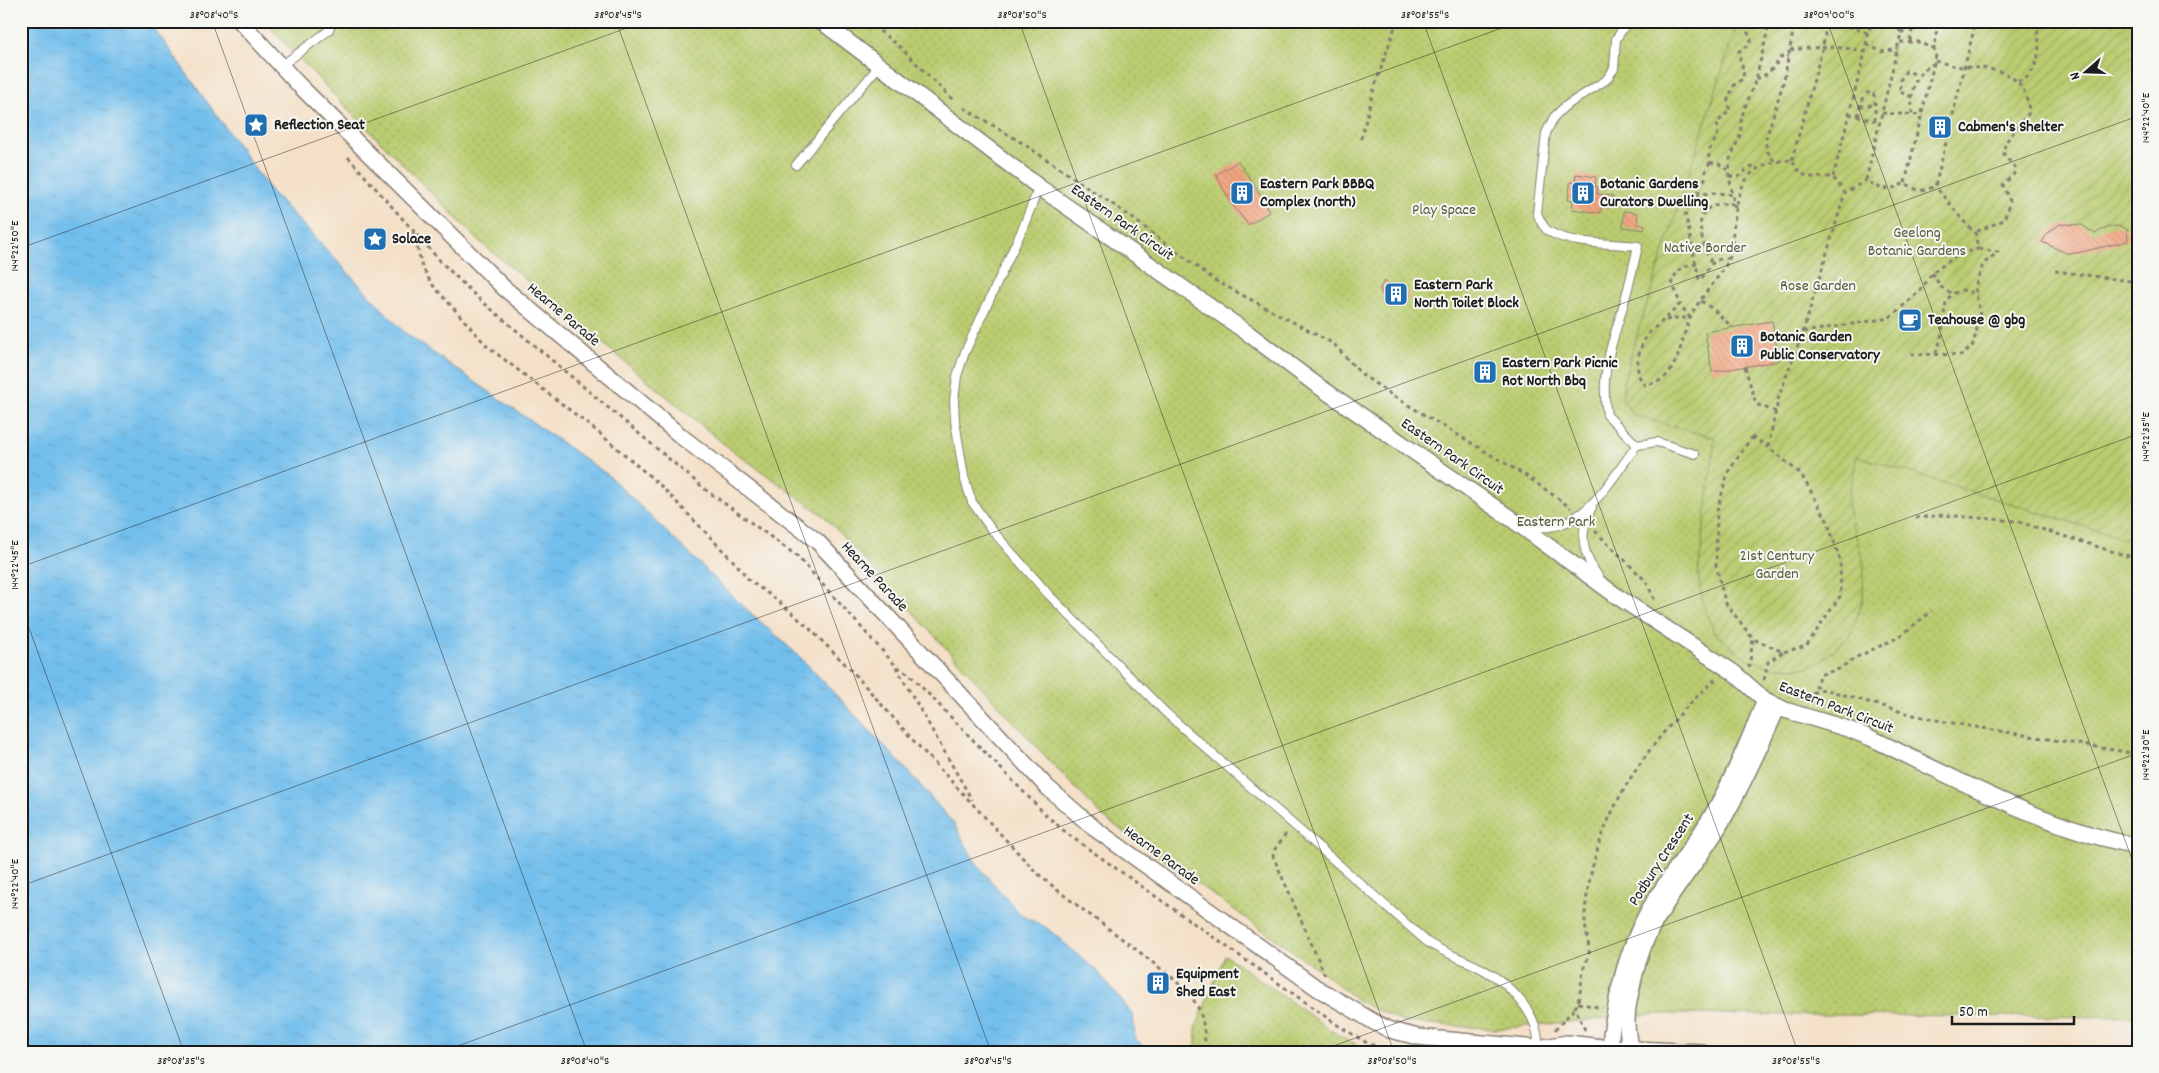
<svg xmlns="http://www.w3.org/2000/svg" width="2159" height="1073" font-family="Dekko,sans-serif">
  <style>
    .park { fill: url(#park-dots); stroke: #6a7446 }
    .garden { fill: url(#garden-furrows); stroke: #6a7446 }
    .water { fill: url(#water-ripples); stroke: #476d84 }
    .building { fill: url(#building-back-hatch) }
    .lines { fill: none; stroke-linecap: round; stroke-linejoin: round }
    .lane-casing { stroke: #887e72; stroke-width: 10 }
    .street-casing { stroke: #887e72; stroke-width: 18 }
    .path { stroke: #887e72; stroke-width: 3; stroke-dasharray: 4 4; stroke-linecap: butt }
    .lane { stroke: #fff; stroke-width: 8 }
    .street { stroke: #fff; stroke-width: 15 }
    .ticks { fill: none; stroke: #1c1c1c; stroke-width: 1; stroke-opacity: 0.45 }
    .labels { text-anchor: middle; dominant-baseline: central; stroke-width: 4; stroke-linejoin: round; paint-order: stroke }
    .poi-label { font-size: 16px; font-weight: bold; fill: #1c1c1c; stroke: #f6f6f2; text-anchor: start }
    .park-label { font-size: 16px; fill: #535a39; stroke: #f6f6f2 }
    .street-label { font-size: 16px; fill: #1c1c1c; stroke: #f6f6f2 }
    .neatline { fill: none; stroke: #1c1c1c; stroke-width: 2 }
    .ticks-label { font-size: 12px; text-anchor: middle; fill: #1c1c1c }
  </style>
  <defs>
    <pattern id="park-dots" width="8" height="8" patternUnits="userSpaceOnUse" patternTransform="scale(1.25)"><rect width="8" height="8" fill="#b9cc70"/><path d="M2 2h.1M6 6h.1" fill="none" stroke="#9eaf60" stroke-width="1.8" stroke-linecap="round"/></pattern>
    <pattern id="garden-furrows" width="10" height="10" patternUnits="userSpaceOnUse" patternTransform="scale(1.25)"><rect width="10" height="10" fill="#b9cc70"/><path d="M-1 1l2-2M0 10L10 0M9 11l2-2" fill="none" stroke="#9eaf60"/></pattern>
    <pattern id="water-ripples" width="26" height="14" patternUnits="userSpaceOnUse" patternTransform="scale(1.25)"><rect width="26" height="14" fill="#72beec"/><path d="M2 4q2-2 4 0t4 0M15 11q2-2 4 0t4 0" fill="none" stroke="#62a3ca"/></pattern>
    <pattern id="building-back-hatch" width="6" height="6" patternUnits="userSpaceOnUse" patternTransform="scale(1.25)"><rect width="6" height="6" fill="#f3a580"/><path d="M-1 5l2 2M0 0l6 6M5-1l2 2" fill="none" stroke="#d08d6e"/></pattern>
  </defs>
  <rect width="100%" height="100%" fill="#f6f6f2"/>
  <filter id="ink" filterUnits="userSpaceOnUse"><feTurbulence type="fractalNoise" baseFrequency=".02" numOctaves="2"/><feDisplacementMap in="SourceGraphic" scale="10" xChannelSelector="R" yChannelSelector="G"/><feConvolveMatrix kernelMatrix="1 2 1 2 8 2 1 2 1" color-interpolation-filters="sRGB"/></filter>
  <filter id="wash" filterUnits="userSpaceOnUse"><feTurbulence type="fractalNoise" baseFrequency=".0096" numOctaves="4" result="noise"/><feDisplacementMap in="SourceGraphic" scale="20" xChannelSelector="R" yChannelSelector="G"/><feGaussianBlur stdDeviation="1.12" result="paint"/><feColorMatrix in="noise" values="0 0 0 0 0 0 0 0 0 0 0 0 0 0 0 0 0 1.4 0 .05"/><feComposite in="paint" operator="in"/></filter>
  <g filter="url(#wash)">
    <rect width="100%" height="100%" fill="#f4e0c7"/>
    <g class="park">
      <polygon points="264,21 2138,21 2138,1017 1655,1014 1495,1029 1403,1022 1358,1001 1325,974 1103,817 1060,772 824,516 729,448 478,240 336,97"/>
      <polygon points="1225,955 1335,1033 1371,1052 1196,1052 1196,1027"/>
    </g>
    <polygon class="garden" points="1738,21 2138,21 2138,531 2128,540 1857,456 1847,505 1864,564 1863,598 1856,621 1849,637 1818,663 1803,668 1769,667 1744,657 1714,632 1703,604 1698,575 1715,438 1633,415 1622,399 1624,379 1635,341"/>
    <polygon class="water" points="21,21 149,21 270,190 405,333 608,475 743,606 800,657 906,769 954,824 977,865 1021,915 1047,928 1099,973 1133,1015 1135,1038 1149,1052 21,1052"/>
    <g id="blocks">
      <g class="building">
        <polygon points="1939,118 1946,120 1941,136 1934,134"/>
        <polygon points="1238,161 1255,186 1269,212 1248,225 1230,201 1216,175"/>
        <polygon points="1576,174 1596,177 1595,187 1598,187 1597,194 1613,196 1611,208 1601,207 1600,213 1572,209 1573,200 1568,200 1570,186 1570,182 1575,183"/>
        <polygon points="1624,211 1638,213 1637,224 1645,225 1644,230 1623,227"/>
        <polygon points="2060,224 2082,225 2095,234 2101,230 2113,226 2122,227 2127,229 2128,241 2077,253 2066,253 2042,242 2048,233"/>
        <polygon points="1384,281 1394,287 1395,286 1400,289 1400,292 1402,289 1409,293 1409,297 1405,303 1399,304 1393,302 1389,307 1383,303 1387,298 1381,293 1380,288"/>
        <polygon points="1912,310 1917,314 1919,324 1917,330 1912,331 1908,327 1905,317 1907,311"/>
        <polygon points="1772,321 1779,361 1712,372 1705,332"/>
        <circle cx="1485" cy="372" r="7"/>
        <polygon points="1156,975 1167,984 1161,991 1150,982"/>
      </g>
    </g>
  </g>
  <g filter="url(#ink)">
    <use href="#blocks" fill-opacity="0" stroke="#887e72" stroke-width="1"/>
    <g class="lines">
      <g class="lane-casing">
        <g id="lane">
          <path d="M1628,21L1616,39L1614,69L1606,80L1564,107L1554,117L1546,133L1537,213C1540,220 1543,228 1550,232C1571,245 1613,243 1638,246C1633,268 1628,291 1621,313C1610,350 1600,376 1607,415L1637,445"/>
          <polyline points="281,66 328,31 334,21"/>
          <polyline points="796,165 879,66"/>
          <path d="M1039,187L1022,230L965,352L957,376L954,400L955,421L964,477L972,502L991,529L1048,594L1166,713L1426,941C1444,954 1465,959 1484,970C1510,984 1541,1016 1538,1048"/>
          <path d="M1592,507C1578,533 1582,555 1599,577"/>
          <path d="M1525,525C1580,540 1609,482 1637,445L1657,442L1695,454"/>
        </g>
      </g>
      <g class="street-casing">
        <g id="street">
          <polyline points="240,21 299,85 504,288 682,437 818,542 1047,787 1095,829 1317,988 1374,1022 1390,1030 1418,1037 1538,1048 1550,1052"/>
          <path d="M821,21L1039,187L1249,334L1314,383L1510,518L1618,597L1733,672L1765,700L1785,710L1848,729L1873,739C1955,778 2049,830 2138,846"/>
          <polyline points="1538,1048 1567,1043 1611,1048 1703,1052"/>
          <path d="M1613,1052C1608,1038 1613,1025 1615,1011C1621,974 1632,940 1650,908C1670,874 1696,844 1715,810C1735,774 1750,737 1765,700"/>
          <path d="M1632,1052C1625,1031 1626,1013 1631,992C1635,971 1641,950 1650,931C1670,892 1700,860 1721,823C1743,786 1760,746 1778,707"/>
        </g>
      </g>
      <g class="path">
        <polyline points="867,21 899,46 955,102"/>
        <polyline points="1825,27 1845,25 1868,33"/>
        <polyline points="1912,30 1916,28 1921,21"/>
        <polyline points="1901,33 1906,29 1904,21"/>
        <polyline points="1910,41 1912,30 1911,21"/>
        <polyline points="1900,42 1919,42 1934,49"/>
        <polyline points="1867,44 1881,52 1898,49"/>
        <path d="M1790,50C1816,47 1839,45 1865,52"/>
        <path d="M1935,61C1945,63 1955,67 1966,67C1999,68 2027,74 2029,113L2005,143L2004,155L2015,167L2014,174L2003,185L2010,201L2004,220L1975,232"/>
        <path d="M1756,79C1769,75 1773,68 1781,57H1789"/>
        <path d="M2018,81C2032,81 2039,58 2039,46C2039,37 2036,30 2038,21"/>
        <polyline points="1912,97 1900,92 1901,79 1906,71 1918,75"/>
        <polyline points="1860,106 1874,105"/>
        <polyline points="964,108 1024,144 1124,212 1216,281 1334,344 1360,373 1393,396 1528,477 1571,508"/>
        <polyline points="1882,113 1923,115"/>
        <polyline points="1849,114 1880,122"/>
        <path d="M1912,114C1911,91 1912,76 1933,64"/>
        <polyline points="1858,116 1861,102 1867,93 1872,92 1875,97 1875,120"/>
        <polyline points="1361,139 1373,92 1397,21"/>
        <polyline points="348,157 441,262 478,298 706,490 797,556 896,666 909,674 1047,816 1069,835 1336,1024 1367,1043 1391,1052"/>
        <polyline points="1792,160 1823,46 1827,21"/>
        <polyline points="1774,161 1768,152 1765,142 1784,80 1795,21"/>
        <polyline points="1710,162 1719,164 1729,171"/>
        <path d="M1729,176C1744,180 1740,171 1752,167L1756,169"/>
        <path d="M1833,177L1865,52C1867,42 1866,28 1875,21"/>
        <polyline points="1866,180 1901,33 1897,24 1892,21"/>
        <polyline points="1905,183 1936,55 1934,49 1938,21"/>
        <path d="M1699,194L1698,186L1705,179L1706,170L1710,162C1704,145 1722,142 1717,123L1730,110C1724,97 1731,96 1735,83L1743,79C1745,69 1739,61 1739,51L1749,45L1751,39L1742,21"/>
        <polyline points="1735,208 1729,176 1730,159 1741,133 1741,118 1756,79 1770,21"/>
        <path d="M413,232L422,266L431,283L487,346L598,432L660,485L738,566L749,580L778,601L808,627L852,671L912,739L1035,871C1072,904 1114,931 1152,962C1167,974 1186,987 1196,1004C1205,1018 1204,1036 1206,1052"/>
        <path d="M1729,258C1713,258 1709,266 1701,280L1699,279L1685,212C1692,191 1712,191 1732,195"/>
        <path d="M1711,262C1698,234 1689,200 1734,204"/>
        <path d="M1697,264C1684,265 1678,269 1672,281L1680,304C1671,314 1661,322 1651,331C1639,343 1631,372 1645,385C1653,383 1660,382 1666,376C1680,361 1682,338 1689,320C1698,298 1719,280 1729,259C1732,251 1732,240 1733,232C1738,189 1742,162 1792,160C1802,181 1812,177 1833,177L1845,193L1866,180C1881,190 1887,192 1905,183L1919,191L1935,187L1976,21"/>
        <polyline points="2055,271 2138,282"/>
        <polyline points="1932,273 1941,287 1952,294"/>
        <polyline points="1701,301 1713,309 1732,327"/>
        <polyline points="1666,320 1677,318 1690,318 1680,304"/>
        <path d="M1803,332L1889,318L1921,290L1932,273L1959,254L1978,249L1975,232C1958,219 1950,200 1935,187"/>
        <polyline points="1936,353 1941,339 1946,301 1952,294 1962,290 1977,294"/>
        <polyline points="1911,354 1963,355 1973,345 1980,316 1975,287 1983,264 1998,252 1978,249"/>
        <polyline points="1745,367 1756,404 1776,412"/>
        <polygon points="1752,437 1768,447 1801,474 1827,520 1840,560 1841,595 1806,646 1783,652 1753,639 1725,602 1716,565 1717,511 1728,472"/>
        <polyline points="1768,447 1779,396 1803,332 1845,193"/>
        <polyline points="1915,518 1943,515 2016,521 2127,556 2138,546"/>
        <polyline points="1595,531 1646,581 1656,603"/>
        <polyline points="896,667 972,800"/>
        <polyline points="1749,668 1753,639"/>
        <polyline points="1764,680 1768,662 1783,652"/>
        <polyline points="1797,697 1824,689 1909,714 1946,722 2138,754"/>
        <polyline points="1812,704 1819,675 1839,669 1857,657 1899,637 1932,611"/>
        <polyline points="1286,834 1275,849 1273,856 1325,975"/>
        <polyline points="1578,1003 1602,1008"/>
        <polyline points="1555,1030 1575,1008"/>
        <path d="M1585,1030L1575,1008C1582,995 1580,982 1584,968C1585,962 1590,957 1589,950C1588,937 1584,926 1585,913C1593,816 1647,741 1717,678"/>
      </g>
      <use href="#lane" class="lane"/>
      <use href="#street" class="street"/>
    </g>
  </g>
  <path class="ticks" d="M212,21L587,1052M616,21L991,1052M1019,21L1394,1052M1423,21L1798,1052M1827,21L2138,876M21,248L646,21M21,567L1521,21M21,606L184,1052M21,886L2138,116M441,1052L2138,434M1317,1052L2138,753"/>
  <defs>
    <g id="sight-square" transform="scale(1.25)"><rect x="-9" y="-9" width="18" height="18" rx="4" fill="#1f6fb2" stroke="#f6f6f2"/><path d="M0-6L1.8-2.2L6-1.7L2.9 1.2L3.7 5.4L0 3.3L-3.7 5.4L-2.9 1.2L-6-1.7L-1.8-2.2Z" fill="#fff"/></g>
    <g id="building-square" transform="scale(1.25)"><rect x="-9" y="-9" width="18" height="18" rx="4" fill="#1f6fb2" stroke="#f6f6f2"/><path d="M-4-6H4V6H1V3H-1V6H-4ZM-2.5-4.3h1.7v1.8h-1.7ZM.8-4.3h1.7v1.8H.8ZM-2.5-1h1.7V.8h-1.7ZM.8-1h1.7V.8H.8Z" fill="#fff"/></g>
    <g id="cafe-square" transform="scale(1.25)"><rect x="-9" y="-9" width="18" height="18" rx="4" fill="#1f6fb2" stroke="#f6f6f2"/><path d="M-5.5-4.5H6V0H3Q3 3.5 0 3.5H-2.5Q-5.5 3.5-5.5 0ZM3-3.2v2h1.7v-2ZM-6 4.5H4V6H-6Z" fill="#fff"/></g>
  </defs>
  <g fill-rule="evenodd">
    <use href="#sight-square" x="256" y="125"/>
    <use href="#building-square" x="1940" y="127"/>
    <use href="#building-square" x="1242" y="193"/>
    <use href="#building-square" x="1583" y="193"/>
    <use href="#sight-square" x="375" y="239"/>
    <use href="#building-square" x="1396" y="294"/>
    <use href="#cafe-square" x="1910" y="320"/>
    <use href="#building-square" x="1742" y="346"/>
    <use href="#building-square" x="1485" y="372"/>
    <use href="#building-square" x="1158" y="983"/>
  </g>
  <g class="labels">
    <g class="poi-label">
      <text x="274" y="125">Reflection Seat</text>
      <text x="1958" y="127">Cabmen's Shelter</text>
      <text x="1260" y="184">Eastern Park BBBQ<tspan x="1260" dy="18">Complex (north)</tspan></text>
      <text x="1600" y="184">Botanic Gardens<tspan x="1600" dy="18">Curators Dwelling</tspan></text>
      <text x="392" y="239">Solace</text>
      <text x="1414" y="285">Eastern Park<tspan x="1414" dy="18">North Toilet Block</tspan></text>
      <text x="1928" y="320">Teahouse @ gbg</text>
      <text x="1760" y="337">Botanic Garden<tspan x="1760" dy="18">Public Conservatory</tspan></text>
      <text x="1502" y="363">Eastern Park Picnic<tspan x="1502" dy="18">Rot North Bbq</tspan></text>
      <text x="1176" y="974">Equipment<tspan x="1176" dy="18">Shed East</tspan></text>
    </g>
    <g class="park-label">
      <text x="1444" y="210">Play Space</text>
      <text x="1917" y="233">Geelong<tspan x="1917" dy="18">Botanic Gardens</tspan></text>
      <text x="1705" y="248">Native Border</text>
      <text x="1818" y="286">Rose Garden</text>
      <text x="1556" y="522">Eastern Park</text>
      <text x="1777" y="556">21st Century<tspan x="1777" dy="18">Garden</tspan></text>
    </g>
    <g class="street-label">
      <text transform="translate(1122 223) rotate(35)">Eastern Park Circuit</text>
      <text transform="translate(563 315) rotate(40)">Hearne Parade</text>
      <text transform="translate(1452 457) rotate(35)">Eastern Park Circuit</text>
      <text transform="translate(874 577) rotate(47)">Hearne Parade</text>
      <text transform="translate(1836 708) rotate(21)">Eastern Park Circuit</text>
      <text transform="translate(1161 856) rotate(36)">Hearne Parade</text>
      <text transform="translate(1662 860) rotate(-57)">Podbury Crescent</text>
    </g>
  </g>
  <rect width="2159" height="1073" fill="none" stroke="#f6f6f2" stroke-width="55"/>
  <g transform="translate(2086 72) rotate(250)" stroke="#f6f6f2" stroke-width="4" paint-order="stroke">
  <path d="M0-4L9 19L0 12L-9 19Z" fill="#1c1c1c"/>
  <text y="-8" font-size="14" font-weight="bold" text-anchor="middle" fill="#1c1c1c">N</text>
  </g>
  <path d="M1952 1016v8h122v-8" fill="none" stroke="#1c1c1c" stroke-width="2.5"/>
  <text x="1959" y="1016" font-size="15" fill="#1c1c1c" stroke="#f6f6f2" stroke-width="4" paint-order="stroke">50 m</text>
  <rect x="28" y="28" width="2104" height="1018" class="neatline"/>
  <g class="ticks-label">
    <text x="214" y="18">38°08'40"S</text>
    <text x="618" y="18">38°08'45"S</text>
    <text x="1022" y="18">38°08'50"S</text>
    <text x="1425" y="18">38°08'55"S</text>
    <text x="1829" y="18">38°09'00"S</text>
    <text transform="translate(2145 118) rotate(-90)" y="4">144°22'40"E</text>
    <text transform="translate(14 246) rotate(-90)" y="4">144°22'50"E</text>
    <text transform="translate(2145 437) rotate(-90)" y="4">144°22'35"E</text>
    <text transform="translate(14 565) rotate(-90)" y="4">144°22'45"E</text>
    <text transform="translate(2145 755) rotate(-90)" y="4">144°22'30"E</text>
    <text transform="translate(14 884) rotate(-90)" y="4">144°22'40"E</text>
    <text x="181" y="1064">38°08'35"S</text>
    <text x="585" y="1064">38°08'40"S</text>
    <text x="988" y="1064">38°08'45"S</text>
    <text x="1392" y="1064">38°08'50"S</text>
    <text x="1796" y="1064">38°08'55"S</text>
  </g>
</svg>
